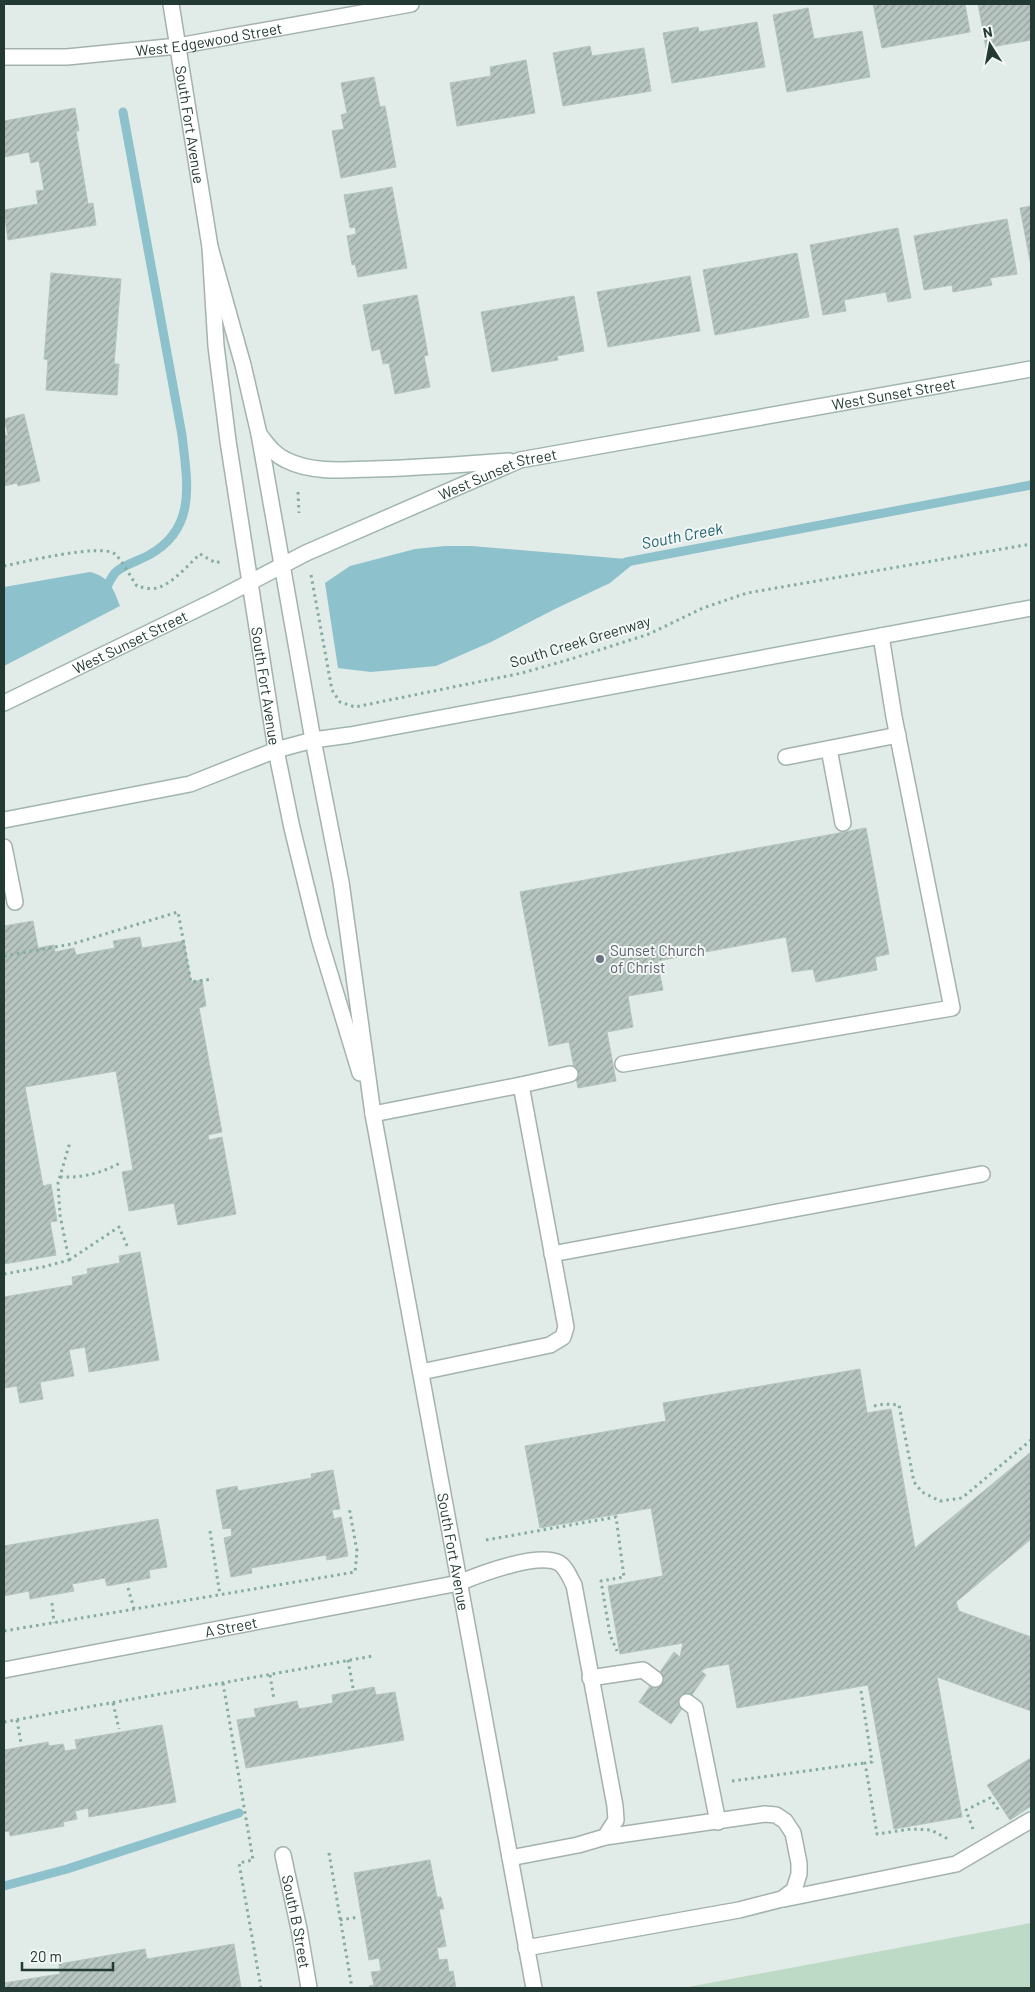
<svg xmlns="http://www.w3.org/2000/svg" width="1035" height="1992" font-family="Barlow,sans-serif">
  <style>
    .green { fill: #bcdac5 }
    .water { fill: #8dc1cc }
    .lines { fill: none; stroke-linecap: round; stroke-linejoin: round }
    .stream { stroke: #8dc1cc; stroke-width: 9 }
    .building { fill: url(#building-hatch); stroke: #b4c4be }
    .service-casing { stroke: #a4b2ae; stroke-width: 18 }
    .minor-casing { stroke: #a4b2ae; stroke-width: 18 }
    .tertiary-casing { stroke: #a4b2ae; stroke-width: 18 }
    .secondary-casing { stroke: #a1b5af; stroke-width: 18 }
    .path { stroke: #84aca0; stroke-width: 3; stroke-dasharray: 2.5 4; stroke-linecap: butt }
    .service { stroke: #fff; stroke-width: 15 }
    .minor { stroke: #fff; stroke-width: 15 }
    .tertiary { stroke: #fff; stroke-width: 15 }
    .secondary { stroke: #fff; stroke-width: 15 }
    .worship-dot { fill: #6b7280; stroke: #f2f7f5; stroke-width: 2 }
    .labels { text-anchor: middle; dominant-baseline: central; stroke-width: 4; stroke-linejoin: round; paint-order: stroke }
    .street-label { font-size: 15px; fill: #233a34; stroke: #f2f7f5 }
    .worship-label { font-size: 15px; fill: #5b616d; stroke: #f2f7f5; text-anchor: start }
    .water-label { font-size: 16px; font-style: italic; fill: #226271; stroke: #f2f7f5 }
  </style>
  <defs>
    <pattern id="building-hatch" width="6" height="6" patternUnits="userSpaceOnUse" patternTransform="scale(1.25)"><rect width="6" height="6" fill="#b7c5c0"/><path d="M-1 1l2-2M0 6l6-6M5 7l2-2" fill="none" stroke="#94a19d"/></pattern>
  </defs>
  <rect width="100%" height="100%" fill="#e1ebe7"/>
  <polygon class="green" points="1031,1923 1031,1988 683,1988"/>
  <g class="water">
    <polygon points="445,546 471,546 638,560 610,583 555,609 491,642 436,666 371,672 338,668 325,583 350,566 415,549"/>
    <path d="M90,572C110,577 113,588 120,606L4,666V587Z"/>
  </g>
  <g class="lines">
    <g class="stream">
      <polyline points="626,562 1031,485"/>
      <path d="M104,593C107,587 110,579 115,573C122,565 139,561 149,555C198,528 187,481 182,435L123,112"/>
      <polyline points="4,1886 67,1869 239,1813"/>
    </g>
  </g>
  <g class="building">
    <polygon points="873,4 965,4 970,32 882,48"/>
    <polygon points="978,4 1031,4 1031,40 986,48"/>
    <polygon points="808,8 814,39 862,31 870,77 787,92 773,15"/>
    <polygon points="757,22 765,67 672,83 663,33 698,27 699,32"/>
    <polygon points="590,46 592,56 644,48 651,91 563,106 553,53"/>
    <polygon points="526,60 535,113 457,126 450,83 491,76 490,67"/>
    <polygon points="374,77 380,107 385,106 396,167 341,178 332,131 344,129 341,115 347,113 341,83"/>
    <polygon points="75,108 79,131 76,131 88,204 93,203 96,225 8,240 4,210 38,204 36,191 44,190 39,161 31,163 29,152 4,157 4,121"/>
    <polygon points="392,187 407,268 358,277 355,264 352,265 347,236 356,234 355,227 350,228 344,195"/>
    <polygon points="1031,206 1031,266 1020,208"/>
    <polygon points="1007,219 1017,274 990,278 992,285 953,292 952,285 924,290 914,236"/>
    <polygon points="898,228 911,298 888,302 886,292 844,300 846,311 823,315 810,245"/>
    <polygon points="797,253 809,317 715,335 703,270"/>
    <polygon points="51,273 121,279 114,364 119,364 117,395 46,390 48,360 44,359"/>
    <polygon points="690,276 700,331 608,347 597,292"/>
    <polygon points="417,295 428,355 424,356 430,387 395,394 389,363 383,364 380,349 372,351 363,305"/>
    <polygon points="574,296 584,351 557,356 558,360 492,372 481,312"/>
    <polygon points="24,414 40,481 18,486 17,483 4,486 4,429 6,436 8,435 4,419"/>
    <polygon points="866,828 889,954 875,957 877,970 816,982 813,969 792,972 786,937 657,961 663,990 628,996 633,1027 607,1032 616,1081 578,1088 569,1042 549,1046 520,892"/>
    <polygon points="33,921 38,948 54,945 55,952 74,948 76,955 115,948 113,941 140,937 142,948 184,941 191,982 202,980 206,1006 199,1008 222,1132 208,1135 209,1140 222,1137 236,1214 178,1225 174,1203 129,1211 122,1172 133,1170 116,1071 25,1087 43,1186 51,1184 57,1221 50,1222 56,1255 4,1264 4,926"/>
    <polygon points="140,1252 159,1360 89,1372 85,1347 69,1350 74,1376 40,1382 43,1399 20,1403 17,1386 4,1388 4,1297 73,1285 72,1277 88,1274 87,1269 120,1263 119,1256"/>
    <polygon points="860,1369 867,1413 891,1409 915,1548 1031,1452 1031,1539 956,1602 959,1611 1031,1637 1031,1711 937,1677 962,1817 894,1829 868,1685 737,1708 729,1664 706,1668 701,1671 706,1675 671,1724 639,1702 674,1652 680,1657 683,1643 620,1654 608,1586 663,1576 651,1508 540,1528 525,1446 666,1421 663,1403"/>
    <polygon points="333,1470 340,1509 332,1510 334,1519 341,1517 348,1556 327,1560 326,1555 251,1568 252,1573 231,1577 224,1538 232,1536 231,1528 223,1529 216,1490 237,1486 238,1491 312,1478 311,1474"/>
    <polygon points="158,1519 167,1567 149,1570 150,1578 107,1586 105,1578 72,1584 74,1591 30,1599 29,1591 4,1596 4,1546"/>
    <polygon points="374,1687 376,1695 395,1692 404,1740 246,1768 237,1720 256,1717 254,1709 297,1701 299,1709 333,1703 332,1695"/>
    <polygon points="162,1725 176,1802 89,1817 88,1808 75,1811 77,1819 63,1822 64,1826 10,1836 9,1831 4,1832 4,1750 48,1742 49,1746 63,1744 65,1751 77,1749 75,1740"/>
    <polygon points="1031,1758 1031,1806 1010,1820 987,1785"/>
    <polygon points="430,1860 437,1897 441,1897 444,1909 439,1909 446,1946 437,1948 439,1960 447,1959 449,1972 453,1971 456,1988 370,1988 369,1986 374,1985 371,1972 381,1971 379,1958 369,1960 354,1873"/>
    <polygon points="234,1944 241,1988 4,1988 4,1983 60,1974 59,1964 145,1949 147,1959"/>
  </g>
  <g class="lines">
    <g class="service-casing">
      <g id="service">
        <polyline points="829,749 843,823"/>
        <polyline points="786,757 898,735"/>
        <polyline points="4,847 15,902"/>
        <polyline points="623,1064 952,1008 894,717 881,636"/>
        <polyline points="521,1085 570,1074"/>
        <polyline points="373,1114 521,1085 566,1327 563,1337 550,1345 421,1372"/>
        <polyline points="552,1254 982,1174"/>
        <path d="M459,1583C480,1574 538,1552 559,1563C566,1567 570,1578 574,1585L615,1806L616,1820L605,1837L578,1845L510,1858"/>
        <polyline points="590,1678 643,1670 655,1679"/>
        <polyline points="687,1702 695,1708 718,1822"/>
        <polyline points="784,1899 956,1864 1031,1820"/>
        <polyline points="526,1948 739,1910 782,1899 794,1890 799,1874 799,1863 793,1833 785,1821 776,1815 765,1814 605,1837"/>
      </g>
    </g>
    <g class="minor-casing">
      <g id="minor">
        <path id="s1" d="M4,57H67L178,46L411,4"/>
        <path id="s2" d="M4,1670L459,1583"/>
        <path id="s3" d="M283,1855L299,1929L309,1988"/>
      </g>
    </g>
    <g class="tertiary-casing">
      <g id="tertiary">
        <path id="s4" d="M171,4L210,247L216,346L228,441L276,750L292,828L319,938L360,1073"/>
        <path id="s5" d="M210,247L243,365L259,434L313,740L341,882L373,1114L534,1988"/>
      </g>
    </g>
    <g class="secondary-casing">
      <g id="secondary">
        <path d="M259,434C267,444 273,454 286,460C312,473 344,470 372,469C418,468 463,464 509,461"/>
        <path id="s6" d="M4,703L220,598L306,553L520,460L1031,369"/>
        <polyline points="4,820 190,784 276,750 313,740 350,735 1031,608"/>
      </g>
    </g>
    <g class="path">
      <polyline points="298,492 299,513"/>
      <path d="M4,566C24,562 101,543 115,554C122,560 131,578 137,586C144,588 153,590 160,587C175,581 188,565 200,554L216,563L223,560"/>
      <polyline points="311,575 332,690 340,702 355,707 522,673 571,659 649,634 703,608 747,593 1031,544"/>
      <polyline points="4,956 72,944 178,912 191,982 213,979"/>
      <path d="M60,1177C83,1178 102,1173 122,1162"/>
      <polyline points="69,1260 119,1227 128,1248"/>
      <polyline points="4,1274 43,1267 69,1260 60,1215 58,1183 70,1142"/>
      <polyline points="874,1406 884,1404 899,1405 914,1482 922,1492 940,1501 962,1498 1031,1440"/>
      <polyline points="210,1531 220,1595"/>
      <polyline points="486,1540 616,1517 624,1577 601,1581 610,1635 617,1651"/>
      <polyline points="128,1588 134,1609"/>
      <polyline points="52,1603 54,1623"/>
      <polyline points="4,1631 355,1572 357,1551 349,1507"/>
      <polyline points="348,1660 353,1688"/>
      <polyline points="270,1675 274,1700"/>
      <polyline points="223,1683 253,1860 239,1863 261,1988"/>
      <polyline points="861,1691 872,1762 865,1763 877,1834 911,1829 931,1830 950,1840"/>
      <polyline points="113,1703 119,1729"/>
      <polyline points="17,1720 21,1743"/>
      <polyline points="4,1722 373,1656"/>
      <polyline points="732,1781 865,1763"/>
      <polyline points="973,1829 966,1810 990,1798 1000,1812"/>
      <polyline points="329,1853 352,1988"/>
      <polyline points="340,1920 359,1917"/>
    </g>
    <use href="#service" class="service"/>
    <use href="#minor" class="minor"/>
    <use href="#tertiary" class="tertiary"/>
    <use href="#secondary" class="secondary"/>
  </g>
  <circle class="worship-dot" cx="600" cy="959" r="5"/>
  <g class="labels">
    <g class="street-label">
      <text stroke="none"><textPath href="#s1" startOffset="206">West Edgewood Street</textPath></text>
      <text stroke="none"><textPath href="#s4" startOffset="122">South Fort Avenue</textPath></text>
      <text stroke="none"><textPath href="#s6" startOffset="950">West Sunset Street</textPath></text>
      <text stroke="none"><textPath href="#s6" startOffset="545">West Sunset Street</textPath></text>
      <text transform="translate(580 641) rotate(-17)">South Creek Greenway</text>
      <text stroke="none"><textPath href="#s6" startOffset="140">West Sunset Street</textPath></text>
      <text stroke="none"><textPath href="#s4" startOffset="689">South Fort Avenue</textPath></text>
      <text stroke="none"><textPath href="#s5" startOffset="1328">South Fort Avenue</textPath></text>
      <text stroke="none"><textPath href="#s2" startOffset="231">A Street</textPath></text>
      <text stroke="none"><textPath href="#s3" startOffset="68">South B Street</textPath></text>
    </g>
    <g class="worship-label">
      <text x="610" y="950">Sunset Church<tspan x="610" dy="17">of Christ</tspan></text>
    </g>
    <g class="water-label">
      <text transform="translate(682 535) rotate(-11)">South Creek</text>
    </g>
  </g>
  <rect width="1035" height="1992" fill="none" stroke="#233a34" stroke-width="10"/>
  <g transform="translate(990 45) rotate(349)" stroke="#f2f7f5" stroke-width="4" paint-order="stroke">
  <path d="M0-4L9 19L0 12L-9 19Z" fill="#233a34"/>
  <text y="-8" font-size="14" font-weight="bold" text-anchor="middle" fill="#233a34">N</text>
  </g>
  <path d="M22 1962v8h91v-8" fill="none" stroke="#233a34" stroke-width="2.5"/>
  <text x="30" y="1962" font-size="15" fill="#233a34" stroke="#f2f7f5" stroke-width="4" paint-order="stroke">20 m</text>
</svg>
